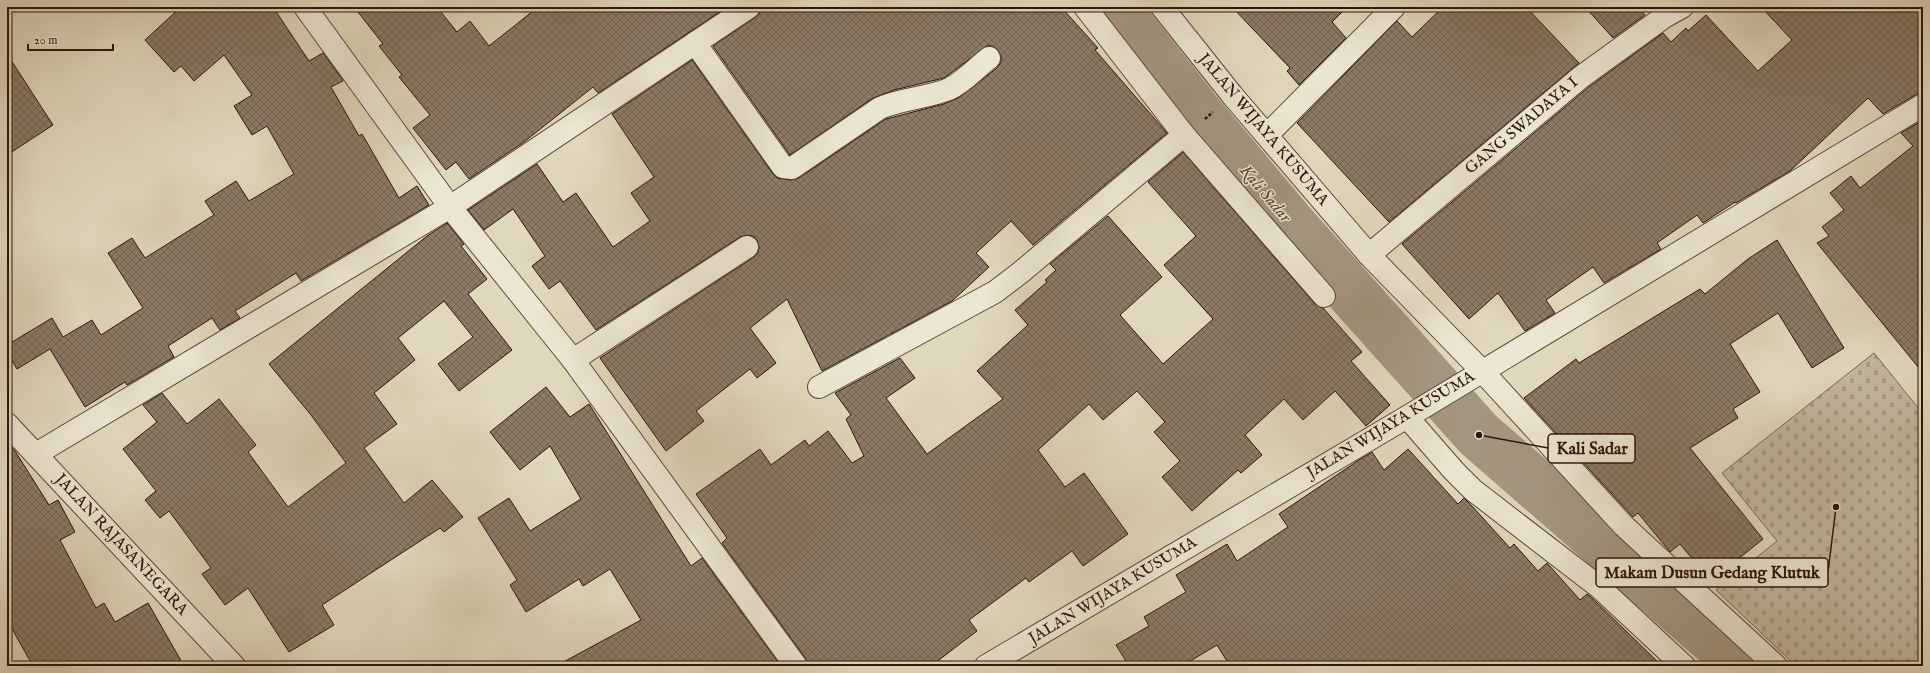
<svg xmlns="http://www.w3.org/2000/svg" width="1930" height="673" font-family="'IM FELL English',serif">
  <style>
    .cemetery { fill: url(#cemetery-stones); stroke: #786654 }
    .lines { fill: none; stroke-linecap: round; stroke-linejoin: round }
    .river { stroke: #a39680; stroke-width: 51 }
    .building { fill: url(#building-cross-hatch); stroke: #2e150b }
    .minor-casing { stroke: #5a4637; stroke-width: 24 }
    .path { stroke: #2e150b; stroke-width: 2.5; stroke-dasharray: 3 2; stroke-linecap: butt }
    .minor { stroke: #ebe6d3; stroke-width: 22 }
    .labels { text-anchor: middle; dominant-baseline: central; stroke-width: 3; stroke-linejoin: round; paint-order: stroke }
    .street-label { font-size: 16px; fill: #2e150b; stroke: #ebe6d3 }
    .water-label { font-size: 17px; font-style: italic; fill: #5d493a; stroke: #ebe6d3 }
    .leader { fill: none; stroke: #2e150b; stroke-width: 1.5 }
    .callout-dot { fill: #2e150b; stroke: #ebe6d3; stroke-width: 1.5 }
    .callout { fill: #ebe6d3; stroke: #2e150b; stroke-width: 1.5 }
    .callout-label { font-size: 17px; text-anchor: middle; font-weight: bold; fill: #2e150b }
  </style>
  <defs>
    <pattern id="cemetery-stones" width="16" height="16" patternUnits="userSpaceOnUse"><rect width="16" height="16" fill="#c2b79e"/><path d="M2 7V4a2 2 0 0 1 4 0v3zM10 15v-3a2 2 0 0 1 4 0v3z" fill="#a79c87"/></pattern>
    <pattern id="building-cross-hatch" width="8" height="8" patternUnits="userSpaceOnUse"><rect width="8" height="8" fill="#8b7a67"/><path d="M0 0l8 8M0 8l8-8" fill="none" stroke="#726353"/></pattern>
  </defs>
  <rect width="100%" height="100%" fill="#e0d8bc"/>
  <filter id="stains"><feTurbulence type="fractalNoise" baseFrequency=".005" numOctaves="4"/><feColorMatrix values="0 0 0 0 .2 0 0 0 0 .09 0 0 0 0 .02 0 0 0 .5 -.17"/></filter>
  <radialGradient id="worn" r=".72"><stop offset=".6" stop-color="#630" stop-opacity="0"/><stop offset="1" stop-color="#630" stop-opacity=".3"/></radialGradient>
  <polygon class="cemetery" points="1874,353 1923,414 1923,666 1796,666 1716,590 1777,541 1722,473"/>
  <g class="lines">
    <polyline class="river" points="1114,7 1198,114 1291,225 1479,435 1717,642 1742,666"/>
  </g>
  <g class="building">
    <polygon points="181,7 273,7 309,61 323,53 342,79 343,81 331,87 359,136 362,134 399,198 417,186 429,205 301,281 296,273 235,311 240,318 220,330 212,318 168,346 174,357 127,385 125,382 85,407 50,349 17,369 7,352 7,345 52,318 63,337 92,320 101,335 143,308 108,253 132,238 145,258 214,215 205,201 236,181 249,201 294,174 267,126 252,135 234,106 252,95 224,55 194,81 181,66 174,72 145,40"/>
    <polygon points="354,7 437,7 457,32 470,21 489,46 538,7 727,7 598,93 593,87 524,142 469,179 456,162 446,170 413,128 430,115 399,77 402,75 379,46 383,44"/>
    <polygon points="761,7 1061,7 1098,48 1095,50 1167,133 1033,245 1011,221 976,253 989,267 952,301 822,371 787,299 750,328 776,363 757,378 750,369 696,411 704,421 666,451 600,358 754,257 758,253 759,247 757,240 753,236 747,235 740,237 596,330 560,281 549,289 532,266 545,256 513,209 484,230 468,210 537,164 563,202 576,193 613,247 650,221 631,193 654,177 612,114 692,60 773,174 777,178 791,180 799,178 886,119 944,104 960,97 997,68 1001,62 1001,56 998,50 993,46 987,46 944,78 894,90 873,98 790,155 713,46 756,17 760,13"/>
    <polygon points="1232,7 1347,7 1332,22 1346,38 1299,85 1287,71 1290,68"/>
    <polygon points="1443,7 1526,7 1579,63 1389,222 1297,123 1397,21 1412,37"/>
    <polygon points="1585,7 1638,7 1645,15 1613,38"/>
    <polygon points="1761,7 1923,7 1923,93 1917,94 1883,114 1868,98 1790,171 1736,203 1735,202 1703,223 1697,215 1657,243 1661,249 1604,283 1593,267 1546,300 1555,313 1525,331 1498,293 1469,319 1402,244 1589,87 1663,33 1671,42 1686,28 1688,31 1706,15 1758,71 1792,40"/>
    <polygon points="7,54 53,125 7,155"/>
    <polygon points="1923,120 1923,373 1817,243 1829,236 1822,227 1844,210 1830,193 1851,176 1860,188 1913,146 1901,133"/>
    <polygon points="1183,152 1315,304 1323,308 1362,352 1351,361 1390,405 1366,426 1335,391 1303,420 1284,399 1245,435 1262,455 1241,473 1238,470 1192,511 1162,477 1180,461 1154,432 1165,422 1137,391 1103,420 1089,404 1038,450 1065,487 1084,473 1128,534 1083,566 1072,551 1029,582 1026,578 969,620 977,631 931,666 808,666 806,659 722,543 727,538 696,494 760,449 771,465 805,440 809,446 828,431 852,463 864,456 846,419 851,415 835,393 900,358 915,378 886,398 927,454 1003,399 977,371 1028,325 1015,310 1047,282 1045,280 1056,270 1050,264 1108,216 1162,277 1120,315 1163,364 1213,319 1164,265 1196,236 1148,182"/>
    <polygon points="447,223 464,244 461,246 487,279 468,294 512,350 459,391 438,364 473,337 444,301 398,338 415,360 374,393 397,424 364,448 404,503 432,480 463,517 444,532 440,528 322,605 334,625 289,652 248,588 225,605 202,574 211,568 169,511 160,518 145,500 156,491 123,449 157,422 143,405 162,393 187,424 219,399 256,445 248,452 288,507 346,463 311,415 269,364 427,236"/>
    <polygon points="1777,240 1844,348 1812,368 1778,313 1730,344 1760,392 1733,409 1738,418 1690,448 1763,539 1711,581 1680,544 1670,552 1638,513 1633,517 1524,398 1576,359 1579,363 1700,289 1705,294 1748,259"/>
    <polygon points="546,387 570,417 589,404 691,566 702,558 781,666 556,666 641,620 610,569 583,586 579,579 526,612 510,585 517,580 478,518 509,498 530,531 581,499 550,446 520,470 490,432"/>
    <polygon points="7,442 15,451 49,505 58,500 75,532 60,540 96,608 104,603 115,622 148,603 184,666 33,666 7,620"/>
    <polygon points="1408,449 1458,504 1464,498 1471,505 1510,548 1514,544 1538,571 1547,563 1580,600 1587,594 1591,597 1662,666 1230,666 1217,645 1182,666 1129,666 1116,645 1149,626 1144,617 1186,592 1176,575 1227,544 1237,561 1288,527 1279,514 1359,460 1372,452 1384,470"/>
  </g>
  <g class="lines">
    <g class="minor-casing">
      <g id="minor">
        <polyline points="305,7 450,207 573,360 796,666"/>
        <polyline points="1085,7 1184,135 1324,296"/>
        <polyline points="1162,7 1232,95 1369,255 1482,371 1624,526 1776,666"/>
        <path d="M695,43L783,167L792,168L880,108C903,98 928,98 949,89C964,82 976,68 989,58"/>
        <polyline points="1267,135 1394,7"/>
        <polyline points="1369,255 1581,77 1664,17 1682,7"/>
        <polyline points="573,360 747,247"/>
        <polyline points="819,387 995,292 1020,273 1184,135"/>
        <polyline points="1407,417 1454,471 1473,490 1599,587 1684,666"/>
        <polyline points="7,424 234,666"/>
        <polyline points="36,454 450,207 749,7"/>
        <polyline points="986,666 1407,417 1923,105"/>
      </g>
    </g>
    <polyline class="path" points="1205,119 1213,112"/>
    <use href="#minor" class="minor"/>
  </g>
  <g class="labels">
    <g class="street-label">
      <text transform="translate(1522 126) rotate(-40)">GANG SWADAYA I</text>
      <text transform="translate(1263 130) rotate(50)">JALAN WIJAYA KUSUMA</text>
      <text transform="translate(1391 425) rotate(-31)">JALAN WIJAYA KUSUMA</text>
      <text transform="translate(121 545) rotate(47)">JALAN RAJASANEGARA</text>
      <text transform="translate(1113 591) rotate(-31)">JALAN WIJAYA KUSUMA</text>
    </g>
    <g class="water-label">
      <text transform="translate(1265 194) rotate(50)">Kali Sadar</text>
    </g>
  </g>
  <path class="leader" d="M1479 435L1548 448M1836 507L1828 572"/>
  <g class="callout-dot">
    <circle cx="1479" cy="435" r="4"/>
    <circle cx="1836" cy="507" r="4"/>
  </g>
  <g class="callout">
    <rect x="1548" y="434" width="87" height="29" rx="4"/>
    <rect x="1596" y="558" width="232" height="29" rx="4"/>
  </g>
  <g class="callout-label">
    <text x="1592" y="454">Kali Sadar</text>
    <text x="1712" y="578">Makam Dusun Gedang Klutuk</text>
  </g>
  <rect width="1930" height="673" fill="none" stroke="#e0d8bc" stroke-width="24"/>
  <rect x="8" y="8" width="1914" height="657" fill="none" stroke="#2e150b" stroke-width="2"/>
  <rect x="12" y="12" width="1906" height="649" fill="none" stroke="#2e150b"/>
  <path d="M28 44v6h85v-6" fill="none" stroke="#2e150b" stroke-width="2"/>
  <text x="34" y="44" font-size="12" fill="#2e150b" stroke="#ebe6d3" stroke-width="3" paint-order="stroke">20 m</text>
  <rect width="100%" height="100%" filter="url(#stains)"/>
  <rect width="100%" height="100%" fill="url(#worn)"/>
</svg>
